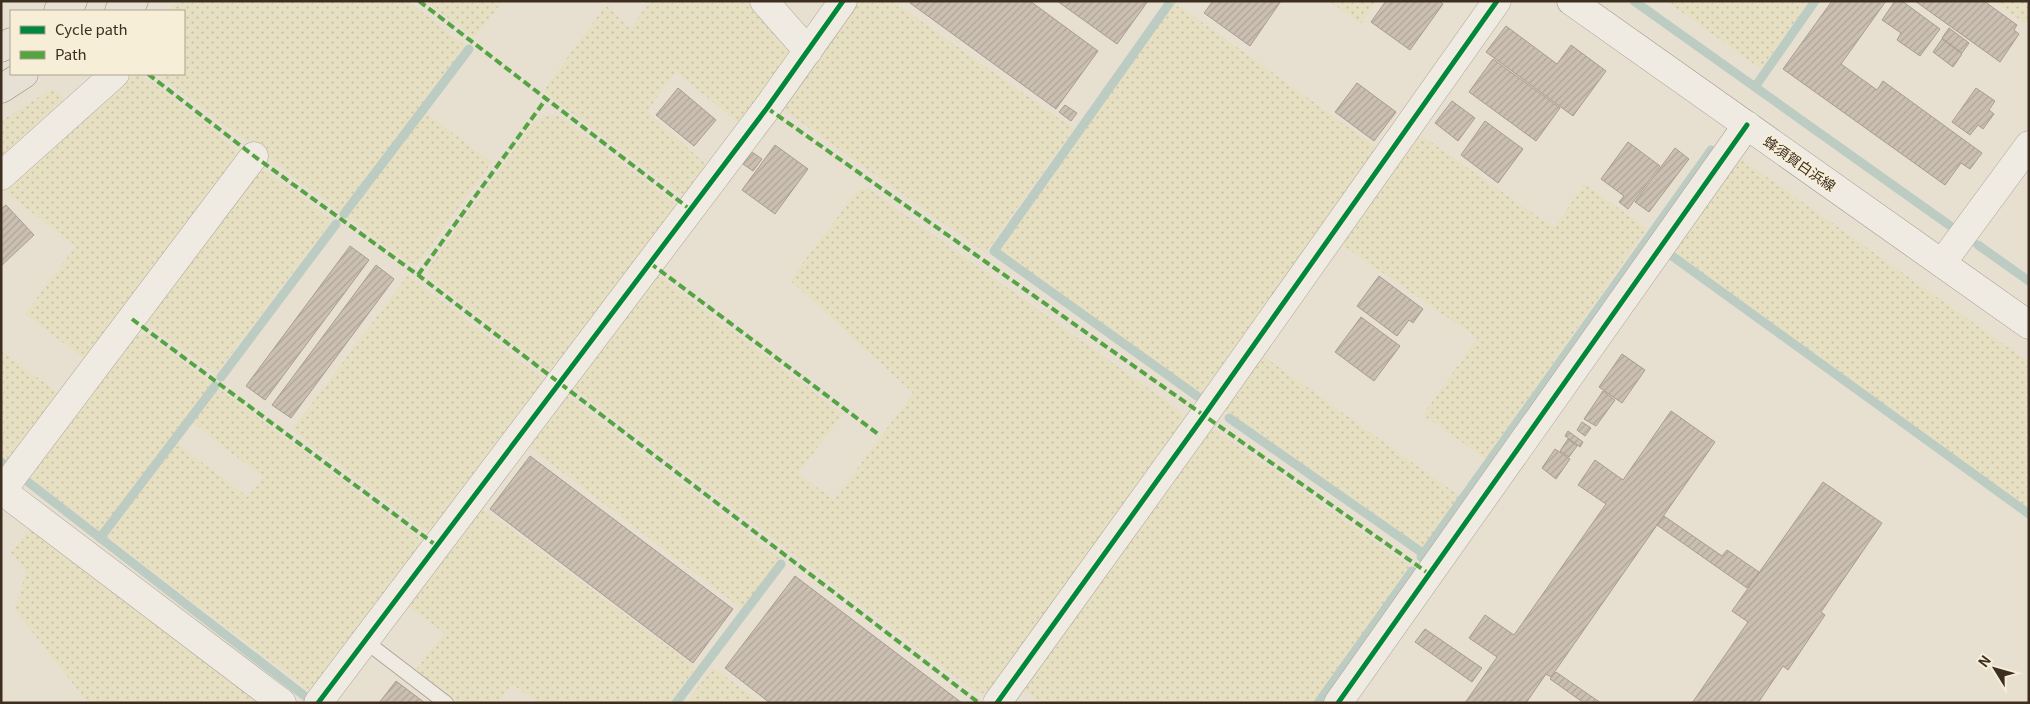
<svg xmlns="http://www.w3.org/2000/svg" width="2030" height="704" font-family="Georgia,'Noto Sans JP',serif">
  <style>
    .farmland { fill: url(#farmland-dots) }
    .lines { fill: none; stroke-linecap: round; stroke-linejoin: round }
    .stream { stroke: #bcccc2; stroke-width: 9 }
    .building { fill: url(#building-hatch); stroke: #a89c90 }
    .lane-casing { stroke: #ada599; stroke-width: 16 }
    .street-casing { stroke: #ada599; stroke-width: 29 }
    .secondary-casing { stroke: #9c958a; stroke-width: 29 }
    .primary-casing { stroke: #928b80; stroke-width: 29 }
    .lane { stroke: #efebe3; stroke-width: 14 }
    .street { stroke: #efebe3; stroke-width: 28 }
    .secondary { stroke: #efebe3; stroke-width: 28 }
    .primary { stroke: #e6e1d4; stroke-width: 28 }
    .quiet { stroke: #54a441; stroke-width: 4; stroke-dasharray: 8 4; stroke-linecap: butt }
    .cycleway-casing { stroke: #f7eed8; stroke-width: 8 }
    .cycleway { stroke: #00873e; stroke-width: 5 }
    .labels { text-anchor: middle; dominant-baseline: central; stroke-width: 4; stroke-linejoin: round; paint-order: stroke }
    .street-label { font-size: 14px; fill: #3d2e20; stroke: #f7eed8 }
  </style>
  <defs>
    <pattern id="farmland-dots" width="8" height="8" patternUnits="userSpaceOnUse" patternTransform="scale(1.25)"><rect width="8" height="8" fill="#e6dfc2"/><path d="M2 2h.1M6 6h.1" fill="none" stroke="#c6c0a6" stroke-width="1.8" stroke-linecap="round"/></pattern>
    <pattern id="building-hatch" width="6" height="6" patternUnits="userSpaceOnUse" patternTransform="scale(1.25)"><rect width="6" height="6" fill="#cbbfb2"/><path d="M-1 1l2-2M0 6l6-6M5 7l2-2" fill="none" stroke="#afa499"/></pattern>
  </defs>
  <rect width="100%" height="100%" fill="#e7e0d1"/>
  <g class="farmland">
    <polygon points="180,1 408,1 466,46 340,212 157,74 184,74 184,11 165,11"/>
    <polygon points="425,1 503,1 474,38"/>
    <polygon points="650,1 752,1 790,49 789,58 741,125 676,72 647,111 710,168 690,192 679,194 543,91 606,5 630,29"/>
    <polygon points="852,1 893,1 1074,129 985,253 785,111 783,100"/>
    <polygon points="1329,1 1377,1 1361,24"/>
    <polygon points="1666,1 1809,1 1761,69"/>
    <polygon points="1993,1 2029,1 2029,26"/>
    <polygon points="1174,2 1379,149 1204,398 998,250"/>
    <polygon points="141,74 209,126 237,152 238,162 90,363 25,314 76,246 5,192 1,186 129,76"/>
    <polygon points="53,88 69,102 1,161 1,121"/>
    <polygon points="426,113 492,162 420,261 416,264 409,263 347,217"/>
    <polygon points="558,115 672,201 676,214 558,369 547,369 430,279 429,267 534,122 545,116"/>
    <polygon points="1418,133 1554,228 1584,184 1647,228 1486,459 1423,415 1477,338 1341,244"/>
    <polygon points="1743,160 2029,362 2029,509 1670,249 1731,162"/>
    <polygon points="262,170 269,173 332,220 216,374 150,326 147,310 256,171"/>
    <polygon points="868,188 1179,410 1185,421 991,692 982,693 974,691 575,389 572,377 653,272 843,414 798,473 834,500 913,393 790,280 858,190"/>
    <polygon points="408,275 541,377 543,391 430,533 424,530 292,430"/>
    <polygon points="145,334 213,384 101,532 21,472 128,336"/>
    <polygon points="1,351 64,397 14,465 1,456"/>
    <polygon points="1262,355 1461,497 1423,550 1224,410"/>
    <polygon points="217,387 419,538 421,544 314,694 105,535 175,442 248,497 263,477 191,422"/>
    <polygon points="556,397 568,397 780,558 742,609 522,442"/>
    <polygon points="1211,431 1218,432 1411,567 1315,703 1042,703 1022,688 1204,435"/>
    <polygon points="474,502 696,667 670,703 538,703 512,684 498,703 460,703 416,670 444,633 401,601"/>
    <polygon points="31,528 264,703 88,703 15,610 26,571 11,553"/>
    <polygon points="713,667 761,703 686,703"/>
  </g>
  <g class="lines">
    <g class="stream">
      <polyline points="1171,1 994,251 1197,396"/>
      <polyline points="1634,1 1949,225"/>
      <polyline points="1755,87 1815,1"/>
      <polyline points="344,214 469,49"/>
      <polyline points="1978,245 2029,281"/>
      <polyline points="1668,253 2029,514"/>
      <polyline points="221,377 336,224"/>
      <polyline points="1229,418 1424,554"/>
      <polyline points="1,462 4,464"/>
      <polyline points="28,482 306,697"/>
      <polyline points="100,538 215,386"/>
      <polyline points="1421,557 1711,150"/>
      <polyline points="676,703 781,564"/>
      <polyline points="1318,703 1412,571"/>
    </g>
  </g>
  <g class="building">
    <polygon points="912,1 1030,1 1098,51 1056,109 910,3"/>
    <polygon points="1057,1 1148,1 1117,44"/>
    <polygon points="1213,1 1281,1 1250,46 1204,13"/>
    <polygon points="1386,1 1439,1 1443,4 1410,50 1371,22"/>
    <polygon points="1832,1 1886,1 1841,64 1877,90 1883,81 1982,153 1970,169 1961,163 1945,185 1783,69"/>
    <polygon points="1895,1 1902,1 1940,29 1920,56 1897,40 1901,33 1882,20"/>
    <polygon points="1915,1 1984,1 2017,25 2014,30 2019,34 2000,62"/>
    <polygon points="1506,26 1557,64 1571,45 1606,71 1573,116 1486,52"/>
    <polygon points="1949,28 1969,43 1962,53 1942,38"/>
    <polygon points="1942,39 1962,54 1953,67 1933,52"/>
    <polygon points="1493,59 1560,108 1536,141 1469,92"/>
    <polygon points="1357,83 1396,112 1374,141 1335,112"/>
    <polygon points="678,88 716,120 694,146 656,115"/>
    <polygon points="1976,88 1995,101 1989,110 1994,114 1983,129 1978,125 1970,135 1952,122"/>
    <polygon points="1452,101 1475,118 1458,141 1435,123"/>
    <polygon points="1065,105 1077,113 1071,121 1059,112"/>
    <polygon points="1485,121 1523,149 1498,183 1461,155"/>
    <polygon points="1628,142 1660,166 1628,209 1619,202 1624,196 1601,179"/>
    <polygon points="775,145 808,169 775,214 742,190"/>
    <polygon points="1675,148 1689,159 1649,212 1635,202"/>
    <polygon points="752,152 762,159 753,171 743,164"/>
    <polygon points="6,205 34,235 1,266 1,209"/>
    <polygon points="350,246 369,260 265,400 246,386"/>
    <polygon points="376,265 394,279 291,418 272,405"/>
    <polygon points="1379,276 1423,309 1413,323 1409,320 1397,336 1357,306"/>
    <polygon points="1361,317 1400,346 1374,381 1335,352"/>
    <polygon points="1622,354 1645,370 1622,403 1599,387"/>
    <polygon points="1603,391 1615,400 1596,426 1584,419"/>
    <polygon points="1671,411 1715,442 1551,677 1546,674 1526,703 1465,703 1497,657 1469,638 1485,615 1514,635 1606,504 1578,485 1595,460 1623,480"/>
    <polygon points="1582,422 1591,428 1585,436 1577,430"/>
    <polygon points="1568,431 1583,442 1580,447 1565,436"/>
    <polygon points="1568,439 1577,446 1569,457 1560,451"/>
    <polygon points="1555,449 1570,459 1556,479 1542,468"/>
    <polygon points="530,456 733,609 693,663 490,509"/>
    <polygon points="1823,482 1882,523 1821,612 1825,615 1788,670 1783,666 1758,703 1692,703 1748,622 1732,611"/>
    <polygon points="1664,516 1722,556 1727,550 1759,572 1747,588 1657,525"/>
    <polygon points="795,576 962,703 770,703 725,668"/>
    <polygon points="1425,629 1482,668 1472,682 1415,642"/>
    <polygon points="1556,672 1601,703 1584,703 1550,679"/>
    <polygon points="396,681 425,703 379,703"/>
  </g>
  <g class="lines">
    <g class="lane-casing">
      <polyline id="lane" points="365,641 446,703"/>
    </g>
    <g class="street-casing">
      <g id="street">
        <polyline points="764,1 808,51"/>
        <polyline points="1,176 115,74"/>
        <polyline points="1942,263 2029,145"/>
        <polyline points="1,490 282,703"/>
        <polyline points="1,492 254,156"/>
        <polyline points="318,703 767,108 843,1"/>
        <polyline points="997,703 1203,417 1497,1"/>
        <polyline points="1338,703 1747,125"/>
      </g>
    </g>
    <g class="secondary-casing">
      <polyline id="secondary" points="1571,1 2029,325"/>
    </g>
    <g class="primary-casing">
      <g id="primary">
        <polyline points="58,11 73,1"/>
        <polyline points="119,11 134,1"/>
        <polyline points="1,48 11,42"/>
        <polyline points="1,89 24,74"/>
      </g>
    </g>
    <use href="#lane" class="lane"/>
    <use href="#street" class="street"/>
    <use href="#secondary" class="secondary"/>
    <use href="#primary" class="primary"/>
    <g class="quiet">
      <polyline points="419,1 691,210"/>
      <polyline points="148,74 254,156 418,275 979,703"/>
      <polyline points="767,108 1428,573"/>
      <polyline points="650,263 878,434"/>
      <polyline points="418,275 546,99"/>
      <polyline points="132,319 437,546"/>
    </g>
    <g class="cycleway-casing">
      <g id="cycleway">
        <polyline points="318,703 767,108 843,1"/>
        <polyline points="997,703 1203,417 1497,1"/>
        <polyline points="1338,703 1747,125"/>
      </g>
    </g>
    <use href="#cycleway" class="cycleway"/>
  </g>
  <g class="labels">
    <g class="street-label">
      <text transform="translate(1800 163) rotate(35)">蜂須賀白浜線</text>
    </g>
  </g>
  <rect width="2030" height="704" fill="none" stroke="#3d2e20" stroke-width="5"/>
  <rect x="10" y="10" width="175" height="65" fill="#f7eed8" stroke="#ada18e"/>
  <rect x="20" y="26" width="25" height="8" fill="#00873e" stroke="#ada18e"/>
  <text x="55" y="35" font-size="15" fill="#3d2e20">Cycle path</text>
  <rect x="20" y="51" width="25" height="8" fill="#54a441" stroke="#ada18e"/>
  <text x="55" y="60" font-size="15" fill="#3d2e20">Path</text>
  <g transform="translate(1995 669) rotate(307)" stroke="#f7eed8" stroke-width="4" paint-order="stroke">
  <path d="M0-4L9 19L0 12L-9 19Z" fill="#3d2e20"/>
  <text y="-8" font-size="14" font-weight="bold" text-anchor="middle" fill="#3d2e20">N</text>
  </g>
</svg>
